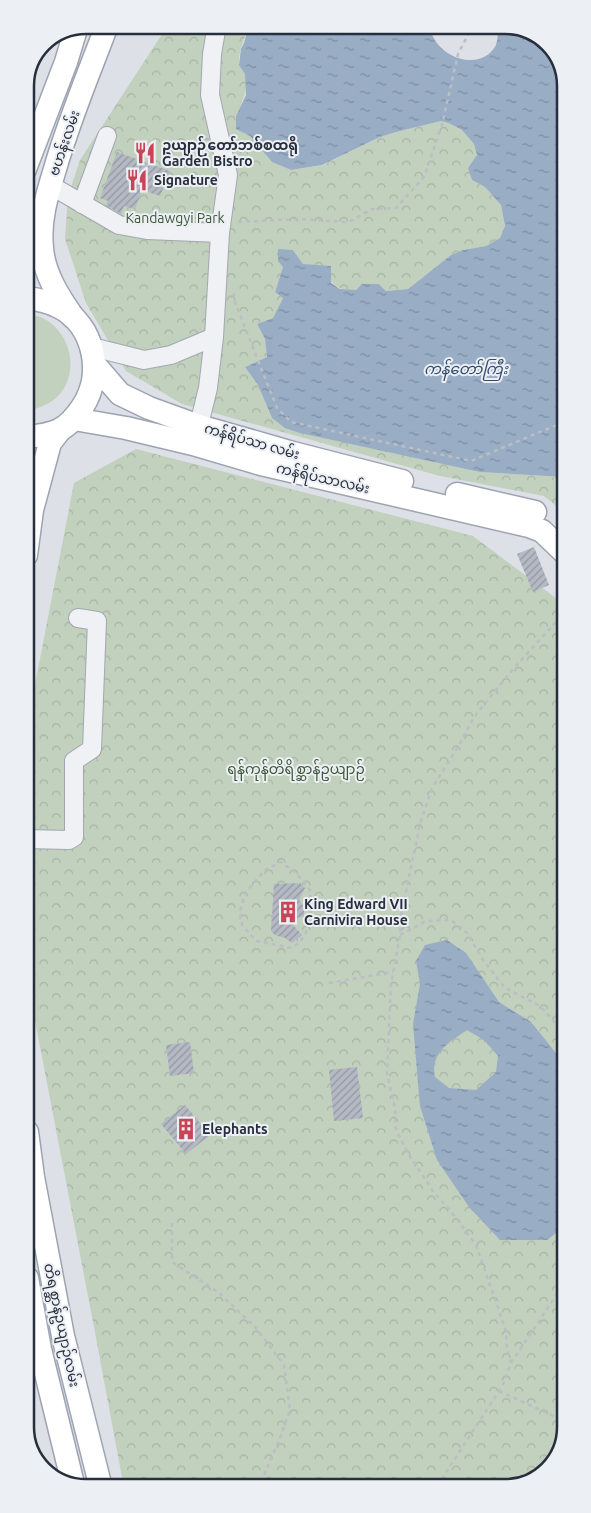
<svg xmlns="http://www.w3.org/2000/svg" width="591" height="1513" font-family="Ubuntu,'Noto Sans Myanmar',sans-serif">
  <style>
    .green { fill: #c2d0be }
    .park { fill: url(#park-crowns) }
    .water { fill: url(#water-ripples); fill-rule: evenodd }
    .building { fill: url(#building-hatch) }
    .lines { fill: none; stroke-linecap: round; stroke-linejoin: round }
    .minor-casing { stroke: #a3a7b0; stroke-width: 20 }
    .major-casing { stroke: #9da4b1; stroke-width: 25 }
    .path { stroke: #bbbec5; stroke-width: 2.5; stroke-dasharray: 4 4; stroke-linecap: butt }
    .minor { stroke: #eff1f5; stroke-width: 18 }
    .major { stroke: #fff; stroke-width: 22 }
    .labels { text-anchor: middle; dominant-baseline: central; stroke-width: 4; stroke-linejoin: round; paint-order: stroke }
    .street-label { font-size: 14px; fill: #272e3c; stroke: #eceff4 }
    .poi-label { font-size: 14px; font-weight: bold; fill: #272e3c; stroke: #eceff4; text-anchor: start }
    .park-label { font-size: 14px; fill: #3b5735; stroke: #eceff4 }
    .water-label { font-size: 15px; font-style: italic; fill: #334c6e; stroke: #eceff4 }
    .rim { fill: none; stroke: #272e3c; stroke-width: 2.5 }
  </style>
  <defs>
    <pattern id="park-crowns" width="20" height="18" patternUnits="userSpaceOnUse" patternTransform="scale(1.25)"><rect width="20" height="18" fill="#c2d0be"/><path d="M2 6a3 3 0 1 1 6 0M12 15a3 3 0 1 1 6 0" fill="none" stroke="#a7b3a4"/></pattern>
    <pattern id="water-ripples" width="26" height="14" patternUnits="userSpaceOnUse" patternTransform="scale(1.25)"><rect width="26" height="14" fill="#99adc5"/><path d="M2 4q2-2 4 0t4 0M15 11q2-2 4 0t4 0" fill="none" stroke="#7d8da1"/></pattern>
    <pattern id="building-hatch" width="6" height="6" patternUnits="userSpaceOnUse" patternTransform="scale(1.25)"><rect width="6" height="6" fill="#b4b9c3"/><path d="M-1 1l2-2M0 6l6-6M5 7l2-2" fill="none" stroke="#9297a0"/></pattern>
  </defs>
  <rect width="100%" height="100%" fill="#dde0e6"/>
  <path class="green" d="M25,314C66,315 86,370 56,398C48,405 38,408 28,411H26Z"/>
  <g class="park">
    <path d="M168,25H249C246,37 238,51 239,63C240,67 244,70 245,74C249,89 242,102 236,116L250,136L272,162L291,170L323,165L380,137L396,132L441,121L449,122L462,130L474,144L477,155L469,168L472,180L485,187L501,205L505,226L500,238L486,246L463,250L451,255L408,289L386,291L379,284C343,294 341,294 315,266L303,264L293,250L283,267L275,292L283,298L273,318L257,324L265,339L267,357L245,367L258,385L272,418L480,472L564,477L565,513L544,496L440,476L182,404L126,371L86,303L65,239L68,196L80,160Z"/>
    <polygon points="136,449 473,536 565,605 566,1427 554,1464 521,1486 124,1488 93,1322 32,1005 26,934 26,731 74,483"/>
  </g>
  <g class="water">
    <path d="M249,25H430C432,56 480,75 496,45C498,39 498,31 498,25H509L542,38L564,70V477L480,472L300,433L285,428L272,418L258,385L245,367L267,357L265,339L257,324L273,318L283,298L275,292L283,267L278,261V249L293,250L303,264L331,266V283L340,289L356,290L362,284H379L386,291L408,289L451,255L463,250L486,246L500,238L505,226L501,205L485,187L472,180L468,168L477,155L474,144L462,130L449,123L441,121L396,132L380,137L322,165L291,170L272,162L250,136L236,129V116L246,95L245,74L239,65L241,49L244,43Z"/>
    <path d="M447,940L466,953L499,1002L531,1022L560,1058L565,1075L566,1225L547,1240H500L469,1207L437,1160L420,1106L413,1024L420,984L416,961L425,945ZM467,1030L484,1040L498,1056L496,1072L476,1090L449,1088L435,1077C430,1053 449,1042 467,1030Z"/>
  </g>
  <g class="building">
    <polygon points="117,152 170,171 160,196 142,190 135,209 124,206 121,214 106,205 108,201 100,198"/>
    <polygon points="534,547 549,585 533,592 517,554"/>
    <polygon points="300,883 305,888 299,900 304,907 304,917 287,918 302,935 292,943 285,938 275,935 271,931 274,884"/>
    <polygon points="190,1042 194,1073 170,1076 166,1045"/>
    <polygon points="357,1067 363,1118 334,1121 329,1070"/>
    <polygon points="185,1105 210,1135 186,1154 161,1124"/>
  </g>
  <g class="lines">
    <g class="minor-casing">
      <g id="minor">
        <polyline points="50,185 119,225 147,230 220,233"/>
        <polyline points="82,204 107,136"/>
        <polyline points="92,347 144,360 171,355 214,337"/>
        <polyline points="196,437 208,388 214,337 220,233 228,175 210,95 212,54 217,25"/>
        <polyline points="26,839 69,840 74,837 74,761 92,749 97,621 78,618"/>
      </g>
    </g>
    <g class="major-casing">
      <g id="major">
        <polyline points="25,169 66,62 76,29"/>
        <path d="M25,298C37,299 48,301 59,307C94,325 104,373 83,406C77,415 70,425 59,430C49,435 37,436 26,437"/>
        <path d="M73,317C59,297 44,274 42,248C39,220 47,195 55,169C69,120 89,73 107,25"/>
        <polyline points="95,365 120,394 149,408 199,426 293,453 402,481"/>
        <polyline points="74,419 126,428 193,444 261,464 529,526 542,531 565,553"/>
        <polyline points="457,494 535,512"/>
        <polyline points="26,555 32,510 50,443 60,430"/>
        <polyline points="27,1132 33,1177 63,1336 101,1488"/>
        <polyline points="27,1278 40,1349 73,1484"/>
      </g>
    </g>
    <g class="path">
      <polyline points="238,222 300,219 345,222 353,220 372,209 396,208 424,177 442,125 458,54 471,29 478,25"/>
      <polyline points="234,293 234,300 277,408 291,422 471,461 564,422"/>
      <path d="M311,915C308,929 305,940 292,948L256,941L242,925L240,911L246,892L265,870L281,862L296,873L310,890L311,915L366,917L401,916"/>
      <polyline points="400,935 426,921 451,920 467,933 483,960 505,988 540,1006 553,1020 565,1041"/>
      <polyline points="329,983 393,972"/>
      <polyline points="172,1223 172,1262 218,1292 256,1328 284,1365 290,1410 280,1438 259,1487"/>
      <polyline points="511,1363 557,1294 566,1285"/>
      <polyline points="499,1391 566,1422"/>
      <polyline points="437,1486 503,1385 511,1363 507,1349 506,1331 476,1245 450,1210 435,1194 409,1155 396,1130 395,1108 387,1073 391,985 400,935 401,916 420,824 432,788 458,747 474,717 514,668 565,612"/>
    </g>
    <use href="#minor" class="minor"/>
    <use href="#major" class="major"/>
  </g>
  <defs>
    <g id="restaurant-bare" transform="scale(1.725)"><path d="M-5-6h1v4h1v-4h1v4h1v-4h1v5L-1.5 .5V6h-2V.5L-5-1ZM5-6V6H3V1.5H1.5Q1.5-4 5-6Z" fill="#c74557" stroke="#eceff4" stroke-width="2.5" paint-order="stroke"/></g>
    <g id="building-bare" transform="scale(1.725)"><path d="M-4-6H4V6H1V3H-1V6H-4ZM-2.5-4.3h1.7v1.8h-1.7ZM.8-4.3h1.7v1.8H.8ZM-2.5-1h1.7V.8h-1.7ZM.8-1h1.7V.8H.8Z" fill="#c74557" stroke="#eceff4" stroke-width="2.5" paint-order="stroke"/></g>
  </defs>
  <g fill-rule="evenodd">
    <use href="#restaurant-bare" x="145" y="153"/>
    <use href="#restaurant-bare" x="137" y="180"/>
    <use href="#building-bare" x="288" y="912"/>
    <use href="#building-bare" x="186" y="1129"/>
  </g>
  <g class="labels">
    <g class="street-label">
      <text transform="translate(64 143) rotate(-71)">ဗဟန်းလမ်း</text>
      <text transform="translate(252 441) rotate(16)">ကန်ရိပ်သာ လမ်း</text>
      <text transform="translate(323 478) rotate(13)">ကန်ရိပ်သာလမ်း</text>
      <text transform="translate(62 1325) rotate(78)">တိရစ္ဆာန်ဥယျာဉ်လမ်း</text>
    </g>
    <g class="poi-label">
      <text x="162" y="145">ဥယျာဉ်တော်ဘစ်စထရို<tspan x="162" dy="16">Garden Bistro</tspan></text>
      <text x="154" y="180">Signature</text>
      <text x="304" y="904">King Edward VII<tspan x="304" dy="16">Carnivira House</tspan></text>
      <text x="202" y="1129">Elephants</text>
    </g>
    <g class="park-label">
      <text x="175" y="218">Kandawgyi Park</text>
      <text x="296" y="769">ရန်ကုန်တိရိစ္ဆာန်ဥယျာဉ်</text>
    </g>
    <g class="water-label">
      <text x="466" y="368">ကန်တော်ကြီး</text>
    </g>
  </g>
  <path d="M0 0H591V1513H0ZM86 34H505A52 52 0 0 1 557 86V1427A52 52 0 0 1 505 1479H86A52 52 0 0 1 34 1427V86A52 52 0 0 1 86 34Z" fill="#eceff4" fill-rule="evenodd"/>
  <path class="rim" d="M86 34H505A52 52 0 0 1 557 86V1427A52 52 0 0 1 505 1479H86A52 52 0 0 1 34 1427V86A52 52 0 0 1 86 34Z"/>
</svg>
